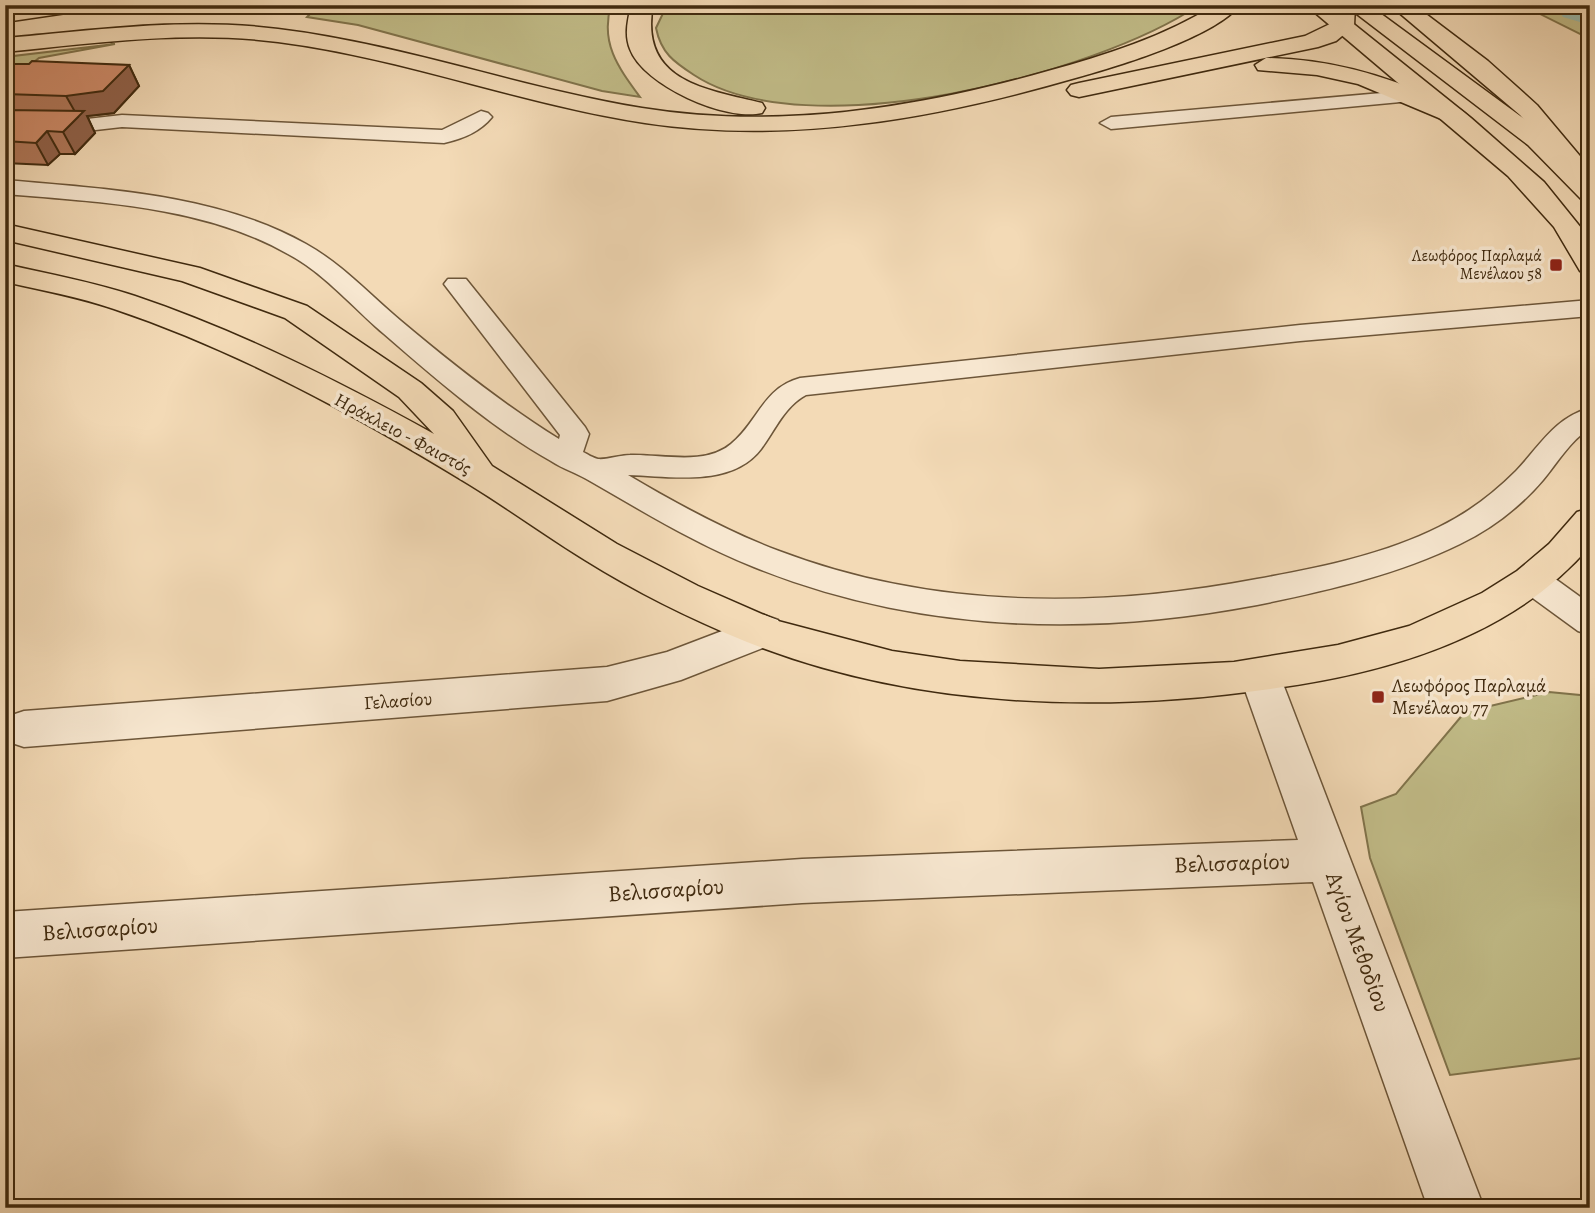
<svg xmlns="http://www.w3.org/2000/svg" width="1595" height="1213" font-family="Alegreya,serif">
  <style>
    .green { fill: #c2bd89; stroke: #81744c; stroke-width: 2 }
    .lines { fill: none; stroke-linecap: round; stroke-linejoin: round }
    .river { fill: #9bbbad; fill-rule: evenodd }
    .lane-casing { stroke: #6d5639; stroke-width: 3 }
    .street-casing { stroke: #6d5639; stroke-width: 3 }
    .primary-casing { stroke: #402a0f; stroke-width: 3 }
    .highway-casing { stroke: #402a0f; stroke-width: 3 }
    .lane { fill: #f7e7d0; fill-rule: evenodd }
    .street { fill: #f7e7d0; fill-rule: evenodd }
    .primary { fill: #f3dab6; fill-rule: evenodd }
    .highway { fill: #f3dab6; fill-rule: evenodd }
    .wall { fill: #b07759; stroke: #402a0f; stroke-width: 2 }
    .shaded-wall { fill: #906149; stroke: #402a0f; stroke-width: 2 }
    .building { fill: #cd8a68; stroke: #402a0f; stroke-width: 2 }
    .poi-dot { fill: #8f2418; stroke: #f7e7d0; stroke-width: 2.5 }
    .labels { text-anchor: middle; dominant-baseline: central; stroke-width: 7; stroke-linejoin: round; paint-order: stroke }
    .far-poi-label { font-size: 16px; fill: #402a0f; stroke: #f7e7d0; text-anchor: end }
    .street-label { font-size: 19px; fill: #402a0f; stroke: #f7e7d0 }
    .poi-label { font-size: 19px; fill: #402a0f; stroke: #f7e7d0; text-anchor: start }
    .near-street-label { font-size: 23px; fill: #402a0f; stroke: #f7e7d0 }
  </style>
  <rect width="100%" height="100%" fill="#f3dab6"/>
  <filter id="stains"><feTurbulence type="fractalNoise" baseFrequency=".00286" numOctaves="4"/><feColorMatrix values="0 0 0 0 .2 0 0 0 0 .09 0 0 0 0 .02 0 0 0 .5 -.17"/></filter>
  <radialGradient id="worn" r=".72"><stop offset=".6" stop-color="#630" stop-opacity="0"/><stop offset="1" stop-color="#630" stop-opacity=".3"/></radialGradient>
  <g class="green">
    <path d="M376,5H611C600,43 618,67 640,97L602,91L358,25L307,17L310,14Z"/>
    <path d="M667,5H1199C1095,75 807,149 694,75C674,62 661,53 656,28Z"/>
    <polygon points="1522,5 1590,5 1590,39"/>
    <polygon points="115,44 39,58 24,70 5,73 5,57"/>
    <polygon points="1549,692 1590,696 1590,1057 1450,1075 1370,858 1361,807 1396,794 1465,712"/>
  </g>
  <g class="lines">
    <polygon class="river" points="1555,5 1590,5 1590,25 1563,17"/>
    <g class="lane-casing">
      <g id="lane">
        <polygon points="1415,90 1422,92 1425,96 1422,100 1111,129 1100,123 1111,117"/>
        <path d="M481,111L488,113L492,117C480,132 462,139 444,143L122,127L78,132L5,129V117L78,120L122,115L442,130Z"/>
        <path d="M5,180C105,189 217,194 306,244C342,264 370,295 401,321C451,363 504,405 559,439L560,435L444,284L448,279H466L585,427L589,434L583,452C587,454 593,458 598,459C607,460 620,455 630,455C662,454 705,466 731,444C758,422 763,388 800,378L1300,325L1590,300V316L1300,341L806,395C784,407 776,429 761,449C731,488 670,476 628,475C677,504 726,531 779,551C931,609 1098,609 1257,579C1318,568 1383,555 1439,527C1468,513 1493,494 1516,471C1540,446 1554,418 1590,408V428C1570,441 1558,462 1543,480C1520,507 1491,529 1460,544C1397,575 1325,591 1257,605C1088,637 915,632 754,567C696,544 644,512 590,481C577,473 563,469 551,461C490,427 429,373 376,327C348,302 322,272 288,254C204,206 99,202 5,194Z"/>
        <polygon points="1531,567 1543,570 1590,604 1590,635 1578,631 1519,588 1515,579 1519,570"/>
      </g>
    </g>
    <g class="street-casing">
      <g id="street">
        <polygon points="764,615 778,620 784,631 778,642 681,680 607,701 24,747 9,742 5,724 9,716 24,711 607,667 667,652"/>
        <polygon points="1260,659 1274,664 1280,676 1484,1208 1428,1208 1313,882 802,903 5,958 5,912 802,859 1298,840 1240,676 1246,664"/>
      </g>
    </g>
    <g class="primary-casing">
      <g id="primary">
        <polygon points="1306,5 1330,5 1471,118 1544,182 1590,239 1590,274 1580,271 1554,227 1508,176"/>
        <polygon points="1345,5 1369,5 1546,135 1590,178 1590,201 1581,199 1528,145"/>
        <path d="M5,224L200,268L307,306L421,383L453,411L492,466L617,544L698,586L778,621L892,651L960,661L1099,669L1234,662L1338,645L1409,626L1482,593L1517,571L1549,544L1577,512L1590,508V546C1515,634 1394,671 1283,687C1106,714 915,709 747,642C691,619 636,592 585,560C546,536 509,509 470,485C357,416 239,351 114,309C79,297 42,290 5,282V264C48,274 93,282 135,296C239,331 338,381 434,434L399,397L285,318L182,281L5,240Z"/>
      </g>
    </g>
    <g class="highway-casing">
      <g id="highway">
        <polygon points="35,5 90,5 80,11 5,22 5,10"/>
        <path d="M631,5H653C639,81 704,89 762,103L765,108L762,113C726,122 643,85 630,49C624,34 628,20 631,5Z"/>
        <path d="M1215,5H1240C1214,37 1119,66 1079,77C938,118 792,145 645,123C521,104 403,58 278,42C188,30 96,43 5,52V38C96,30 187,17 278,29C402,44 520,88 642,108C778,130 917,108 1048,71C1106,55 1163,37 1215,5Z"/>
        <polygon points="1333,5 1355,5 1354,26 1336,41 1318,47 1079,97 1071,95 1067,90 1071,85 1079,83 1305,36 1332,23"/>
        <polygon points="1390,5 1414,5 1488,61 1537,105 1590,168 1590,197 1581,195 1561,163 1520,115"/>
        <path d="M1266,58C1327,59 1383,74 1438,100C1449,104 1464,109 1470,119L1467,124L1458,126L1358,84L1317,75L1258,70L1255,65Z"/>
      </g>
    </g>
    <use href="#lane" class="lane"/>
    <use href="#street" class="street"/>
    <use href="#primary" class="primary"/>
    <use href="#highway" class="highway"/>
  </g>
  <polygon class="wall" points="5,64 129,65 139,86 114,113 87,116 95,133 75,154 60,154 48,165 5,163"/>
  <g class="shaded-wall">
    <polygon points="129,65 139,86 114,113 87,116 95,133 75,154 63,132 78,117 66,96"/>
    <polygon points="47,131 60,154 48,165 36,143"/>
  </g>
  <g class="building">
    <polygon points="32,61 129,65 103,91 66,96 5,94 5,64 29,64"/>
    <polygon points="5,110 84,111 63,132 47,131 36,143 5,141"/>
  </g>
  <g class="poi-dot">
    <rect x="1549" y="258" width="14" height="14" rx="3.5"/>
    <rect x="1371" y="690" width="14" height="14" rx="3.5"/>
  </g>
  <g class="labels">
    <g class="far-poi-label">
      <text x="1542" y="256">Λεωφόρος Παρλαμά<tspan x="1542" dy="18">Μενέλαου 58</tspan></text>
    </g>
    <g class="street-label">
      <text transform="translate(403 434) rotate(28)">Ηράκλειο - Φαιστός</text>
      <text transform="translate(398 701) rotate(-4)">Γελασίου</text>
    </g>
    <g class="poi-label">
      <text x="1392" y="686">Λεωφόρος Παρλαμά<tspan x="1392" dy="22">Μενέλαου 77</tspan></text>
    </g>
    <g class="near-street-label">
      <text transform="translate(1232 863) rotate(-2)">Βελισσαρίου</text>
      <text transform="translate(666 890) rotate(-4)">Βελισσαρίου</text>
      <text transform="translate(100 929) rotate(-4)">Βελισσαρίου</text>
      <text transform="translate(1358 942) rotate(70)">Αγίου Μεθοδίου</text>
    </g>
  </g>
  <rect width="1595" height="1213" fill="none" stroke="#f3dab6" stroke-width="28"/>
  <rect x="7" y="7" width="1581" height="1199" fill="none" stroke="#402a0f" stroke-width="3.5"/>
  <rect x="14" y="14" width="1567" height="1185" fill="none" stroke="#402a0f" stroke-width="2"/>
  <rect width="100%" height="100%" filter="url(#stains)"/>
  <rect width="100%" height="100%" fill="url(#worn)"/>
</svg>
